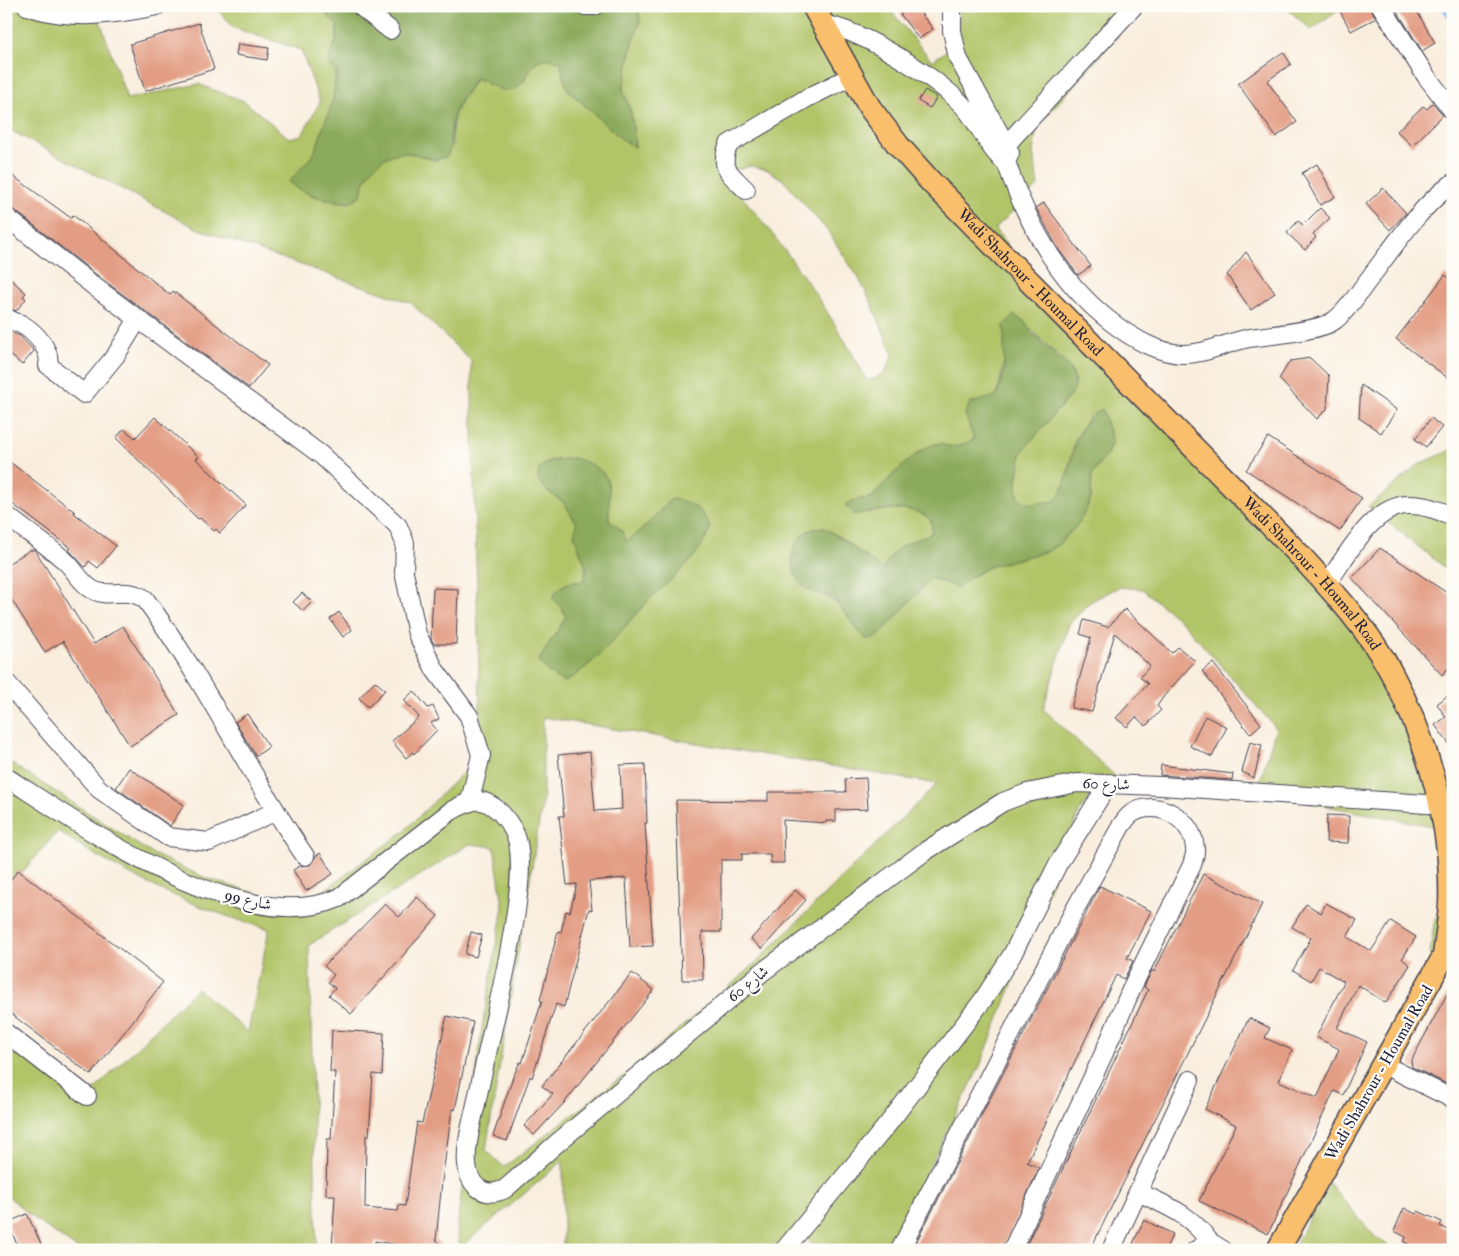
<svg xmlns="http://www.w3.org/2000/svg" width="1459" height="1256" font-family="'IM FELL Double Pica',Amiri,serif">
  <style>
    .green { fill: #b1c468; stroke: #6a7352; fill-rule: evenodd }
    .forest { fill: #8caa5c; stroke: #57664c }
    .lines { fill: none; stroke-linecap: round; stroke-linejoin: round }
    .stream { stroke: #7ab1e9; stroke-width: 4.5 }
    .building { fill: #e39d84 }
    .minor-casing { stroke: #424153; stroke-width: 20 }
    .major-casing { stroke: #424153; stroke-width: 25 }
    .minor { stroke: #fff; stroke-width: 18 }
    .major { stroke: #f9bf6d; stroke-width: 22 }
    .labels { text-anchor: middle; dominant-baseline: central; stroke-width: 4.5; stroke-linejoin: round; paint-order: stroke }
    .street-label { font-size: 16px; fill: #22223b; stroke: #fdfcf7 }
  </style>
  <rect width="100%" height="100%" fill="#fdfcf7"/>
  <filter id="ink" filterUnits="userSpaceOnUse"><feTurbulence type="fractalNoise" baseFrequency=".02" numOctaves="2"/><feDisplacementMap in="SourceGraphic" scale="10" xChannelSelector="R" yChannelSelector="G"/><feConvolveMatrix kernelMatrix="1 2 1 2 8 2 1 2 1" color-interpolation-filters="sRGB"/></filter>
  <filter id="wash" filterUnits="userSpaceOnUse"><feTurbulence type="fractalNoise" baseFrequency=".0096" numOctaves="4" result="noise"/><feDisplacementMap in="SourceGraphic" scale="20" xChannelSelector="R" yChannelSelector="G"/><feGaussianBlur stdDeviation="1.12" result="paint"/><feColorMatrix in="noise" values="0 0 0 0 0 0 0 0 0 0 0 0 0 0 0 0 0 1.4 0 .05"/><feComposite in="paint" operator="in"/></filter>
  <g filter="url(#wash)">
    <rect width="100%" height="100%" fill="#f9eede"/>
    <g class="green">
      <path d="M6,6H95L127,99L198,84L244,101L289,138L302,135L320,102L301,50L234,28L214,6H319L337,25V38L328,63L336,72L333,100L314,154L289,182L313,196L338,202L361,195C364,172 384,149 409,153C418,154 428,158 436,161L452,146C452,107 457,109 476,78L502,90L525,80C532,60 541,54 561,62L563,76L568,90L624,141L635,147L631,112L623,90L632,46L640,22L638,6H887L932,61L960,41L959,6H1144L1037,127L1033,152L1038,186L995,229L1031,275L1313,563L1395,680L1453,801V969L1430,955L1434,923L1440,912L1437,827L1316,804L1258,787L1276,728L1183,623L1142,589L1119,587L1090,602L1069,624L1043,709L1115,776L1095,791L1079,812L981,1064L888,1250H821L806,1238L794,1250H563V1161L460,1248L457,1228L482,1028L503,906L494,847L470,844L309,945L317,1250H79L33,1218L6,1194V1028L92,1092L197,988L248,1032L269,929C192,908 124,876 58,831L6,891V760L151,853L208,879L275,899L318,895L404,831L481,755L471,361L411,303L198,229L6,128ZM751,166L768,170L783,180L826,229L858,277L871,302L893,355L885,372L874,379L867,380C827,306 781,240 725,177L733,171ZM1024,321C1035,339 1072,361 1075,380C1075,383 1073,388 1073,392L1021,453C1021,469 1013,485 1019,499L1030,504L1055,501L1063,490L1076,438L1090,415L1109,430L1112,442L1107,454L1092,474L1091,499L1079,523L1059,544L1048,551L991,566L969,578L959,588L931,578L878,637L866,639C849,623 843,602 821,594L833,533L883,571C894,544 908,544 932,533L931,520C910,501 880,512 854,514L857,499L871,498C883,484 919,446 937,444C941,443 945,446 948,447C959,448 966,444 974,439L965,414L997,396L1005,357ZM574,458L609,494V520L621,530L627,542L646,526L671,499L710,528C698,560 671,577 648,601C621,629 599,661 565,682L539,660L566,617L561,607L552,598C560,585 567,581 583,582C589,562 582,562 578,545C576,539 578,531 577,525C574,509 559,498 546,490L549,461ZM543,717L937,784L746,972L632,1069L504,1167L486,1150L543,798Z"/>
      <polygon points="1284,6 1345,6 1311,30"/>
      <polygon points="1453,449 1453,574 1368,507 1418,465"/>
      <polygon points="1329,1183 1376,1238 1396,1250 1292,1250"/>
    </g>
    <g class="forest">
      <path d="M319,6H638L640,22L632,46L623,90L631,112L635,147L624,141L568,90L563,76L561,62C521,46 535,94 504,90C495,89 484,81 475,78C467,93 454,105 452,123C450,136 453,144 447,157C430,163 425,155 409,153C384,150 364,172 361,195L350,203C328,200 307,197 289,182L314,154L333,100L336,72L328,63L337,38V25Z"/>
      <path d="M1014,315L1024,321L1031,332L1068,366L1075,380L1073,392L1021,453C1021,469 1013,485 1019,499L1030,504L1055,501C1077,473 1066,428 1102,409L1112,442L1107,454L1092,474L1091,499L1079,523L1059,544L1048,551L991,566L969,578L959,588L931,578L878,637L866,639C853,627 847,611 834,600C827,593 816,595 809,590C788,578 786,544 808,531C812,529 818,528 823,527L844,540L883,570C895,544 907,544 932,533L931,520C910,501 880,512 854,514L845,505L857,499L871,498C884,484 918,446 937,444C941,443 945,446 948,446C959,448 966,444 974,439L965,414L970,403L997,396L1004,370V326Z"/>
      <path d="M574,458C615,471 609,481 609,520L621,530L627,542L646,526L671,499C689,500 704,510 710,528C698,561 672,577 648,601C619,631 602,659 565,682C553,677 546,672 539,660L566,617L561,607L552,598C560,585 567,581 583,582L587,569L574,535L577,524L564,503L546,490L538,480L539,469L549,461Z"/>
    </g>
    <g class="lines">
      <polyline class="stream" points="1442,6 1453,20"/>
    </g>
    <g id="blocks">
      <g class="building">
        <polygon points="909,6 915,6 933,29 919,39 900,14"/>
        <polygon points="1337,6 1370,6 1376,18 1351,31"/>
        <polygon points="1394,6 1414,6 1435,43 1422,51"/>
        <polygon points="199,23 214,69 145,91 130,44"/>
        <polygon points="238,44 269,48 267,60 236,55"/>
        <polygon points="1283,52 1291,64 1267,81 1297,122 1276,137 1238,84"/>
        <polygon points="925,90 937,97 930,108 918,101"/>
        <polygon points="1433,103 1443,115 1412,146 1397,131 1423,106 1427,109"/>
        <polygon points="1317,164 1335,197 1320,205 1302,173"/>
        <polygon points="6,171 71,218 73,215 170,295 173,291 268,365 249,388 102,279 13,209 6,207"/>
        <polygon points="1383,188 1406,213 1390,230 1366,204"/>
        <polygon points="1044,203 1091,266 1078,275 1059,250 1036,208"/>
        <polygon points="1320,208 1330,218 1313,234 1316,237 1305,250 1287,233 1298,221 1303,225"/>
        <polygon points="1246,252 1275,293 1251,310 1227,275"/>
        <polygon points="6,275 26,293 23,296 26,299 16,311 6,307"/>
        <polygon points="1445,275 1453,281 1453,382 1396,339"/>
        <polygon points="6,330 20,336 34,351 22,365 6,351"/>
        <polygon points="1310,358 1329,376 1327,409 1317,419 1279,379 1290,361"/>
        <polygon points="1361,385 1397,410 1381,433 1359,418"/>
        <polygon points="155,417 199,457 196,459 246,505 220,533 216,529 214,531 200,518 198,519 116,438 124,429 135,438"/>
        <polygon points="1431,418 1442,427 1426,447 1415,439"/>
        <polygon points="1268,437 1362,498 1340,531 1246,470"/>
        <polygon points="6,459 75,512 74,513 116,546 98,568 89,561 85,567 69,550 71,548 6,499"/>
        <polygon points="1380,548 1453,597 1453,663 1442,675 1352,578"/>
        <polygon points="30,550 35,550 94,644 123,626 179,715 130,746 63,641 45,652 6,591 6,565"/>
        <polygon points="433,588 458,589 456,644 434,644 431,639"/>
        <polygon points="302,593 312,602 303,611 293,602"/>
        <polygon points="1125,609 1172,653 1178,647 1195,661 1164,696 1157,706 1161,710 1146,726 1136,717 1127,727 1116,718 1148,684 1140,677 1150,666 1115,633 1092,712 1071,708 1091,638 1080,634 1084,620 1108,627"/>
        <polygon points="339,612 352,630 343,637 330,619"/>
        <polygon points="1213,663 1261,724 1250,734 1202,671"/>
        <polygon points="375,681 385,690 368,707 359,698"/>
        <polygon points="414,691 428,708 433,706 439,719 431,723 437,730 414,754 413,752 406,758 392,741 419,717 404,700"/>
        <polygon points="1447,696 1453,704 1453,749 1435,725 1446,717 1437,704"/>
        <polygon points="247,714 269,747 256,756 235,722"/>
        <polygon points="1205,716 1227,727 1212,757 1190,746"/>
        <polygon points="1250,742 1262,745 1254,778 1242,772"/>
        <polygon points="590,752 595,811 622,809 620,765 645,764 647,823 645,823 653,946 630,947 626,878 589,881 592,910 589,909 564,1007 556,1004 532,1078 530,1076 507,1141 493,1136 513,1077 520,1062 522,1063 542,1001 540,1000 558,931 561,932 566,911 570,912 577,884 567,885 559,816 564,816 558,755"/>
        <polygon points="1161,765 1233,774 1232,780 1160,775"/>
        <polygon points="129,768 184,805 170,826 116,788"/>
        <polygon points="866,778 868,809 836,810 836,821 826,821 826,823 783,820 784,863 771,863 770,854 742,854 742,860 721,860 721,932 702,932 703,980 682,980 676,800 768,801 768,792 846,792 845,779"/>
        <polygon points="1327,815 1349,816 1348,843 1326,842"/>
        <polygon points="320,853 333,874 306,891 293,870 300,866 310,865 316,856"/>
        <polygon points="18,870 163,982 91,1075 6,1010 6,886"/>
        <polygon points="1203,874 1262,904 1090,1250 1024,1250 1148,990 1144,987 1152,970 1154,972"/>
        <polygon points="1100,886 1151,911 1127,958 1133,961 1124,979 1116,975 1027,1162 1039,1168 1002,1250 912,1250"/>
        <polygon points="795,890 806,900 762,949 751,939"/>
        <polygon points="417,897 438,916 351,1014 329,995 335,988 328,982 334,975 324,966 385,904 399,917"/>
        <polygon points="1326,903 1357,920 1347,937 1371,951 1391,921 1416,937 1402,959 1410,965 1386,1003 1358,985 1337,1028 1367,1042 1343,1095 1334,1091 1268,1234 1199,1201 1236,1125 1205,1109 1249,1018 1270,1028 1265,1038 1292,1050 1279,1081 1317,1098 1339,1049 1316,1037 1344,982 1319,967 1311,981 1293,970 1311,938 1292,927 1306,904 1321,913"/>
        <polygon points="471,932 482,935 476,957 465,954"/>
        <polygon points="632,973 654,990 565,1102 534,1135 524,1126 553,1094 542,1086"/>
        <polygon points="1453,983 1453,1087 1412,1067 1411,1061"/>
        <polygon points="447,1016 473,1022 455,1110 452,1109 442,1181 436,1240 447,1250 425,1250 375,1241 375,1250 332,1250 335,1195 326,1195 327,1139 331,1139 335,1072 330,1072 332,1030 384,1033 382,1075 373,1074 369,1136 366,1136 365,1208 398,1211 399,1205 405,1206 417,1122 422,1123"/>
        <polygon points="1404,1208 1416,1214 1418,1211 1442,1222 1440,1226 1453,1232 1445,1250 1421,1250 1404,1242 1406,1237 1394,1231"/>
        <polygon points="27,1214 44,1250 20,1250 7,1223"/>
        <polygon points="1144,1220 1173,1234 1165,1250 1130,1250"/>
      </g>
    </g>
  </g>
  <g filter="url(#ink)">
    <use href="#blocks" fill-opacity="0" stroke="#424153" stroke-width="1"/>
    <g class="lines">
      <g class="minor-casing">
        <g id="minor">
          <path d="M27,6C70,21 113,15 157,6"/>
          <polyline points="360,6 390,30"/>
          <polyline points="584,6 595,6"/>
          <polyline points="1381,6 1426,76 1453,111"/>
          <path d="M823,24C864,31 940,79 967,110C978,123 993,156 1006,162L1010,153L1006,145L958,58L952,31V6"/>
          <polyline points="1006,145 1134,6"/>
          <path d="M1006,162C1029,229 1063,289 1122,330C1140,342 1158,352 1181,354C1204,355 1227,342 1250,338C1269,335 1322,331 1335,320C1347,311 1357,295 1366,283C1392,249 1418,208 1453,183"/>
          <path d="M746,190C730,173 718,169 729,144L807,98L852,76"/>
          <polyline points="6,217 95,287 321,455 398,526 405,543 404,572 417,634 435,670 469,716 481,755 470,801"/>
          <path d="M6,317C11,321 15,322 21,324C34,331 52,350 48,365L84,394L116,355L138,319"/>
          <path d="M6,515C25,531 46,544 64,560C75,569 80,583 93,590C110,599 124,586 145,599C205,680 248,773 305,856"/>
          <path d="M1327,584C1346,557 1373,503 1411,505C1425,505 1440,511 1453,516"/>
          <polyline points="6,682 99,789 168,837 209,842 274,812"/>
          <path d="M6,777C87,829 242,940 339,898L451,811C471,800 482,794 501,813C508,821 516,833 518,843C522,864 519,889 516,911C507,976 489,1040 476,1104C472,1122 465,1146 467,1164C469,1186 484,1199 505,1189L556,1144L761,973L924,852L1003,802L1027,793L1077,783L1161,786L1441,805"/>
          <polyline points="6,1033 87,1096"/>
          <polyline points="1382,1064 1453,1099"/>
          <path d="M1138,1192C1169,1207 1189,1213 1210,1242"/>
          <polyline points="784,1250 888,1124 983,1000 1012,955 1058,864 1109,783"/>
          <path d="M900,1250L1074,911L1121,826C1124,822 1127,817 1131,814C1157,797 1194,819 1195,849C1196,854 1193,860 1192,865L1134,983L1104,1053L1012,1250"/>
          <polyline points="1111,1250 1190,1080"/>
          <polyline points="1196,1250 1210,1242 1223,1250"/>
        </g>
      </g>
      <g class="major-casing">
        <g id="major">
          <path id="s1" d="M813,6L870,108L898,145L930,181L1294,549C1329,587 1368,628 1392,674C1428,742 1453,827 1450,904C1449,921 1446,939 1444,956L1278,1250"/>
        </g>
      </g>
      <use href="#minor" class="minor"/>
      <use href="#major" class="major"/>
    </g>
  </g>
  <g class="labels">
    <g class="street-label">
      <text stroke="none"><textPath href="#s1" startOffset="354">Wadi Shahrour - Houmal Road</textPath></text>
      <text stroke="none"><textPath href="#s1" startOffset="759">Wadi Shahrour - Houmal Road</textPath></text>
      <text transform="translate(1106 784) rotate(2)">شارع 60</text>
      <text transform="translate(248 900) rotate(13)">شارع 99</text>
      <text transform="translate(748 984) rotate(-39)">شارع 60</text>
      <text transform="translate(1379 1073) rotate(-60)">Wadi Shahrour - Houmal Road</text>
    </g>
  </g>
  <rect width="1459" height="1256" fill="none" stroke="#fdfcf7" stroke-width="25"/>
</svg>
